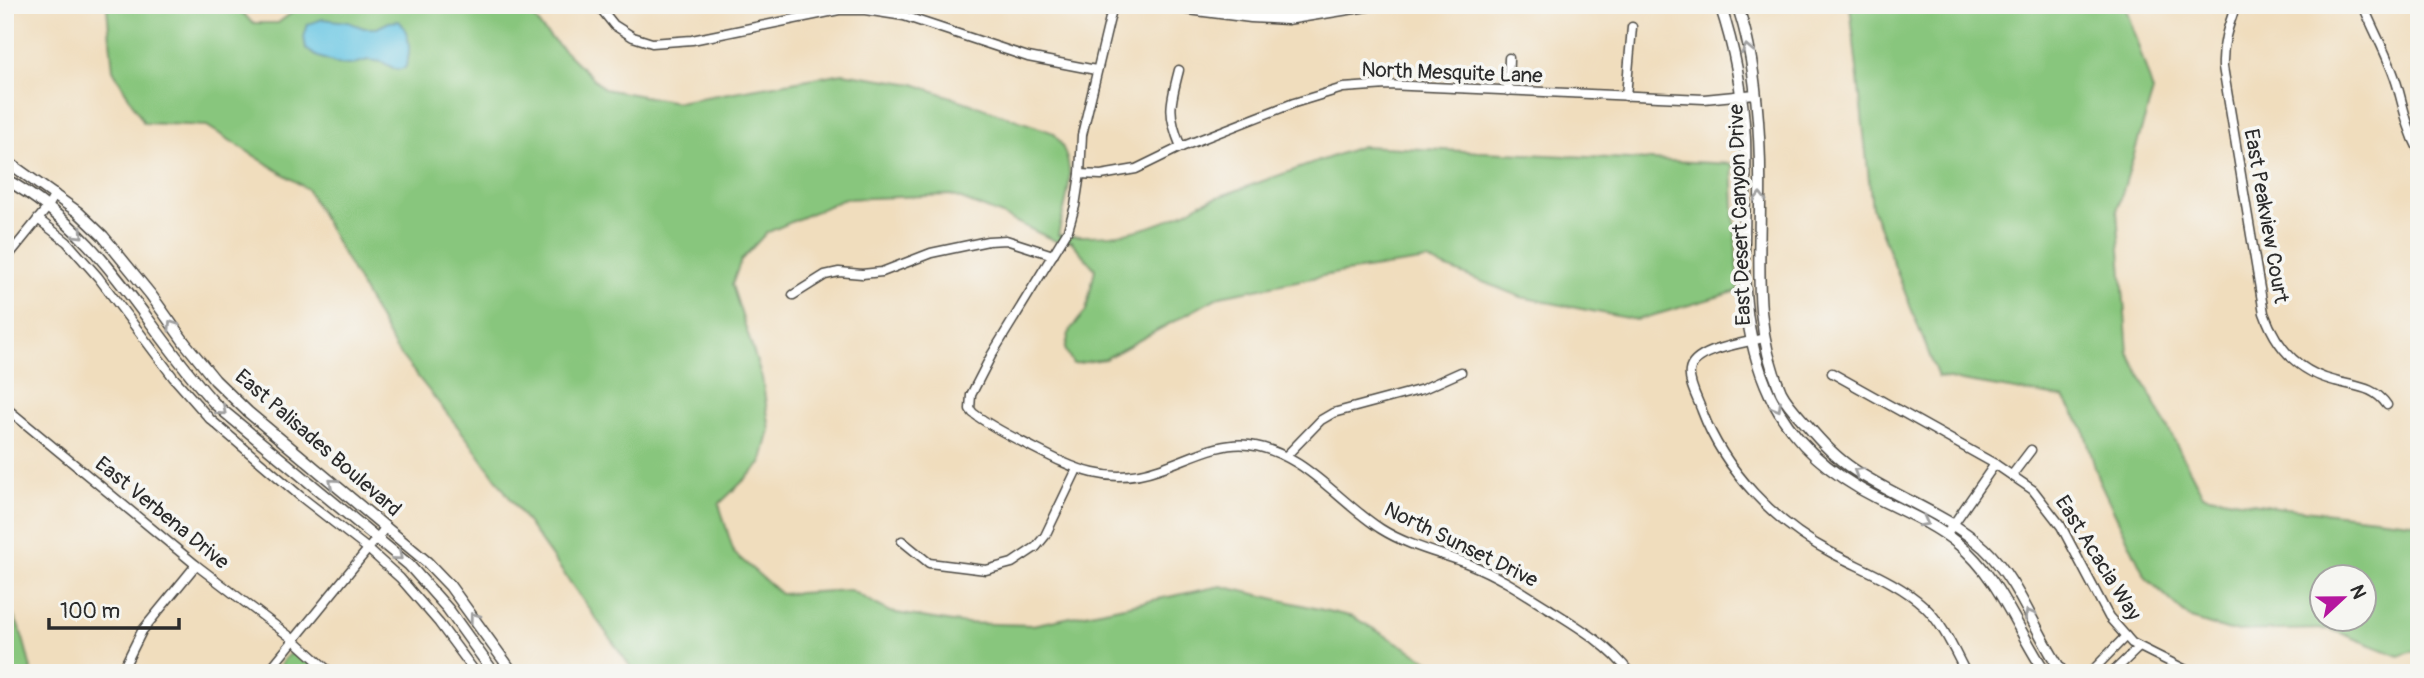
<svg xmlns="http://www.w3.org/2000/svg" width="2424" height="678" font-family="Pangolin,sans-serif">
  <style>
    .green { fill: #88c67d; stroke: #5a7854; stroke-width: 2; fill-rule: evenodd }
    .water { fill: #64c5e3; stroke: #487887; stroke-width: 2 }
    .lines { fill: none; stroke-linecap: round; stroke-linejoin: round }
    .minor-casing { stroke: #494641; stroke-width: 11 }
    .tertiary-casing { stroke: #494641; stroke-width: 13 }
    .minor { stroke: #fff; stroke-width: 8 }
    .tertiary { stroke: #fff; stroke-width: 10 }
    .oneway { stroke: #a0a0a0 }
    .labels { text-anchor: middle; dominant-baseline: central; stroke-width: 7; stroke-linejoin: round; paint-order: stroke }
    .street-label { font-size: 21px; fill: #2b2b2b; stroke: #f6f6f2 }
  </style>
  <rect width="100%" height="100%" fill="#f6f6f2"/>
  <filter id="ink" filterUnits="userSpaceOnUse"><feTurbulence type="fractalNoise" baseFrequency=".0143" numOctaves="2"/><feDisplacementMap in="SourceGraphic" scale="14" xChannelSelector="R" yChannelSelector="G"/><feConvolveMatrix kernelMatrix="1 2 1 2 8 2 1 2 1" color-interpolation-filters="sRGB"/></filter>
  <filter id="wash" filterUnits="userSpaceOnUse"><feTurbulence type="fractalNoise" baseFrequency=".00686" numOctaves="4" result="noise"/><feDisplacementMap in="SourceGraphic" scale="28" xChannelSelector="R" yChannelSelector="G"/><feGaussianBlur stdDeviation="1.57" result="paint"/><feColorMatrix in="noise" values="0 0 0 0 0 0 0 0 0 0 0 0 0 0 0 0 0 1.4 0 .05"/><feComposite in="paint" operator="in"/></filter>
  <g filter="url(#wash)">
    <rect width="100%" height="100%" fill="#f0ddbd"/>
    <g class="green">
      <path d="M110,5H236L252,23H278L302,5H526L543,30L604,89L677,102L843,73L914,84L1054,133C1081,169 1066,196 1058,235C1114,239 1153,232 1201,203L1362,146L1732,164L1738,291L1637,320L1521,297L1427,260L1338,273L1220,296L1105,359L1073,364L1065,349L1070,330L1086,311L1095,269L1071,241H1055L1002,215L951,195L844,199L766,233L741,260L732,285L762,378L770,430L761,464L719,504L734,553L781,594L850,590L890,612L959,623L1032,625L1221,586L1353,617L1450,673H635L469,441L395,348L307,189L207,126L144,123L113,70L107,8Z"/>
      <path d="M1850,5H2125L2153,91L2117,211L2128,352L2203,495L2277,507L2419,523V649L2399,656L2330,629L2230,631L2191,619L2146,578L2098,478L2084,430L2064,398L1938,377L1872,208ZM2364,576V618H2322V576Z"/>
      <path d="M5,605C22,623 26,650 32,673H5Z"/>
      <polygon points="291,653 301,654 320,673 275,673 284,659"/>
    </g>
    <path class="water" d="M323,19L348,22L364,28H377L389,22L399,21C410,32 412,53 405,68L397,70L382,62L376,61L368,60L350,65L338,64L316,56L306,49L304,37L308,24Z"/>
  </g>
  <g filter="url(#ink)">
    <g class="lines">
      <g class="minor-casing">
        <g id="minor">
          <polyline points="598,5 614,25 633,37 652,43 692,40 839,10 865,10 904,16 1028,57 1096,70"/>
          <path d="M1113,5L1082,135L1080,174L1075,206L1068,230L992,354L971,395L970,409L973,413C990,426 1010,436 1028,445C1073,468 1107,487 1158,469C1187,460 1218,441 1249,445C1304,452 1337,501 1381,529C1408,546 1440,553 1469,564C1497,575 1523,592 1548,608C1578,627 1608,644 1630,673"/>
          <path d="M2236,5C2228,27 2222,44 2223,67L2264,313C2276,347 2299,372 2335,381C2356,387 2374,386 2387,405"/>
          <path d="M2363,5C2374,33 2390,59 2398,88C2404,110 2408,130 2419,151"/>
          <path d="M1179,70C1170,104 1167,114 1181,147"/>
          <polyline points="1508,91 1509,58"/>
          <polyline points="1626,96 1632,27"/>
          <polyline points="1080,174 1101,175 1136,169 1181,147 1294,103 1343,88 1387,85 1704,99 1755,94"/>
          <polyline points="38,219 67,242 98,277 173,377 210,419 300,496 368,549 400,578 439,623 476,673"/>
          <polyline points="5,260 48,207 55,194"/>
          <polyline points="793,295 825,275 839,272 862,274 882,272 931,253 988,241 1006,240 1053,255"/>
          <path d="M1764,338C1746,343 1693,349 1690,371C1688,382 1698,400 1702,411C1724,470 1776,524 1832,553C1862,569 1898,582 1924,606C1943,624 1954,650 1966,673"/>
          <polyline points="1832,373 1995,464 2033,490 2061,526 2109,617 2132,643 2192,673"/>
          <polyline points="5,407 196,565 293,639 331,673"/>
          <polyline points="1287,455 1321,420 1333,413 1423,389 1461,372"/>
          <polyline points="2012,475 2031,450"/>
          <polyline points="1946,535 1995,464"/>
          <polyline points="902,541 929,563 986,570 1012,563 1036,547 1045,536 1077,469"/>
          <polyline points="121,673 142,631 196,565"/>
          <polyline points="267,673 386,527"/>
          <polyline points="2090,673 2126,636"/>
          <polyline points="2112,673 2139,647"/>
        </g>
      </g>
      <g class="tertiary-casing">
        <g id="tertiary">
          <polyline points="1158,5 1251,17 1287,19 1373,5"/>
          <path d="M1720,5C1735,49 1743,94 1745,140C1748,229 1731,311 1770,395C1792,442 1833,476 1879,499C1905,512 1934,524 1957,543C2000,577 2016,629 2046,673"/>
          <path d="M1737,5C1757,59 1761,142 1760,199C1760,267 1753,328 1781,392C1787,404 1798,415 1807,425C1821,442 1835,457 1853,469C1896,498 1945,513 1984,548C2020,582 2035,633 2063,673"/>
          <polyline points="5,160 78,212 103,236 151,295 185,343 215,380 248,412 427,562 450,586 513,673"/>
          <path d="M5,179C106,235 142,324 216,405L409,565L448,609L494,673"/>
        </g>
      </g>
      <use href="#minor" class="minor"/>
      <use href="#tertiary" class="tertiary"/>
    </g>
    <defs><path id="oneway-chevron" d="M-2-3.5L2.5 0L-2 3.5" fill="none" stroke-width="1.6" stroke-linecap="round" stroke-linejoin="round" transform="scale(1.75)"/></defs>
    <g class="oneway">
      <use href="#oneway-chevron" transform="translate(1747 49) rotate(-101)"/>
      <use href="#oneway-chevron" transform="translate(1760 197) rotate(-90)"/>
      <use href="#oneway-chevron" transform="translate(79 234) rotate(45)"/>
      <use href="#oneway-chevron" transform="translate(172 325) rotate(-124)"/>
      <use href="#oneway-chevron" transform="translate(1777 407) rotate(60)"/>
      <use href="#oneway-chevron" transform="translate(222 411) rotate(42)"/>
      <use href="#oneway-chevron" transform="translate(1858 472) rotate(-148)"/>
      <use href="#oneway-chevron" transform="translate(333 483) rotate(-140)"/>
      <use href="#oneway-chevron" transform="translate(1924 522) rotate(28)"/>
      <use href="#oneway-chevron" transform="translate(398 556) rotate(40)"/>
      <use href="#oneway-chevron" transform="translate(2029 614) rotate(-119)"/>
      <use href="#oneway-chevron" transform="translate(474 617) rotate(-127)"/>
    </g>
  </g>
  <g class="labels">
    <g class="street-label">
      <text transform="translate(1452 73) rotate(2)">North Mesquite Lane</text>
      <text transform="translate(1740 215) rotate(-92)">East Desert Canyon Drive</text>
      <text transform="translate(2266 216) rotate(80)">East Peakview Court</text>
      <text transform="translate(318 443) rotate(41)">East Palisades Boulevard</text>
      <text transform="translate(162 513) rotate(39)">East Verbena Drive</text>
      <text transform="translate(1461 545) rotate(26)">North Sunset Drive</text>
      <text transform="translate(2098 558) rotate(58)">East Acacia Way</text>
    </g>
  </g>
  <rect width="2424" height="678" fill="none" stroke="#f6f6f2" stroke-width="28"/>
  <g transform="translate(2343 598) rotate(68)"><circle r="33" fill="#f6f6f2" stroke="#a5a5a2" stroke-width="2"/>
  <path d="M0-5L12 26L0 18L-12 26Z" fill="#b5179e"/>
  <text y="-10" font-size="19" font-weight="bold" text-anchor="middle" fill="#2b2b2b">N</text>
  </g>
  <path d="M49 618v10h130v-10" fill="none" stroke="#2b2b2b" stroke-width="3.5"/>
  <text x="60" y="618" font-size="21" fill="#2b2b2b" stroke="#f6f6f2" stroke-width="5" paint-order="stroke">100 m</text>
</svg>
